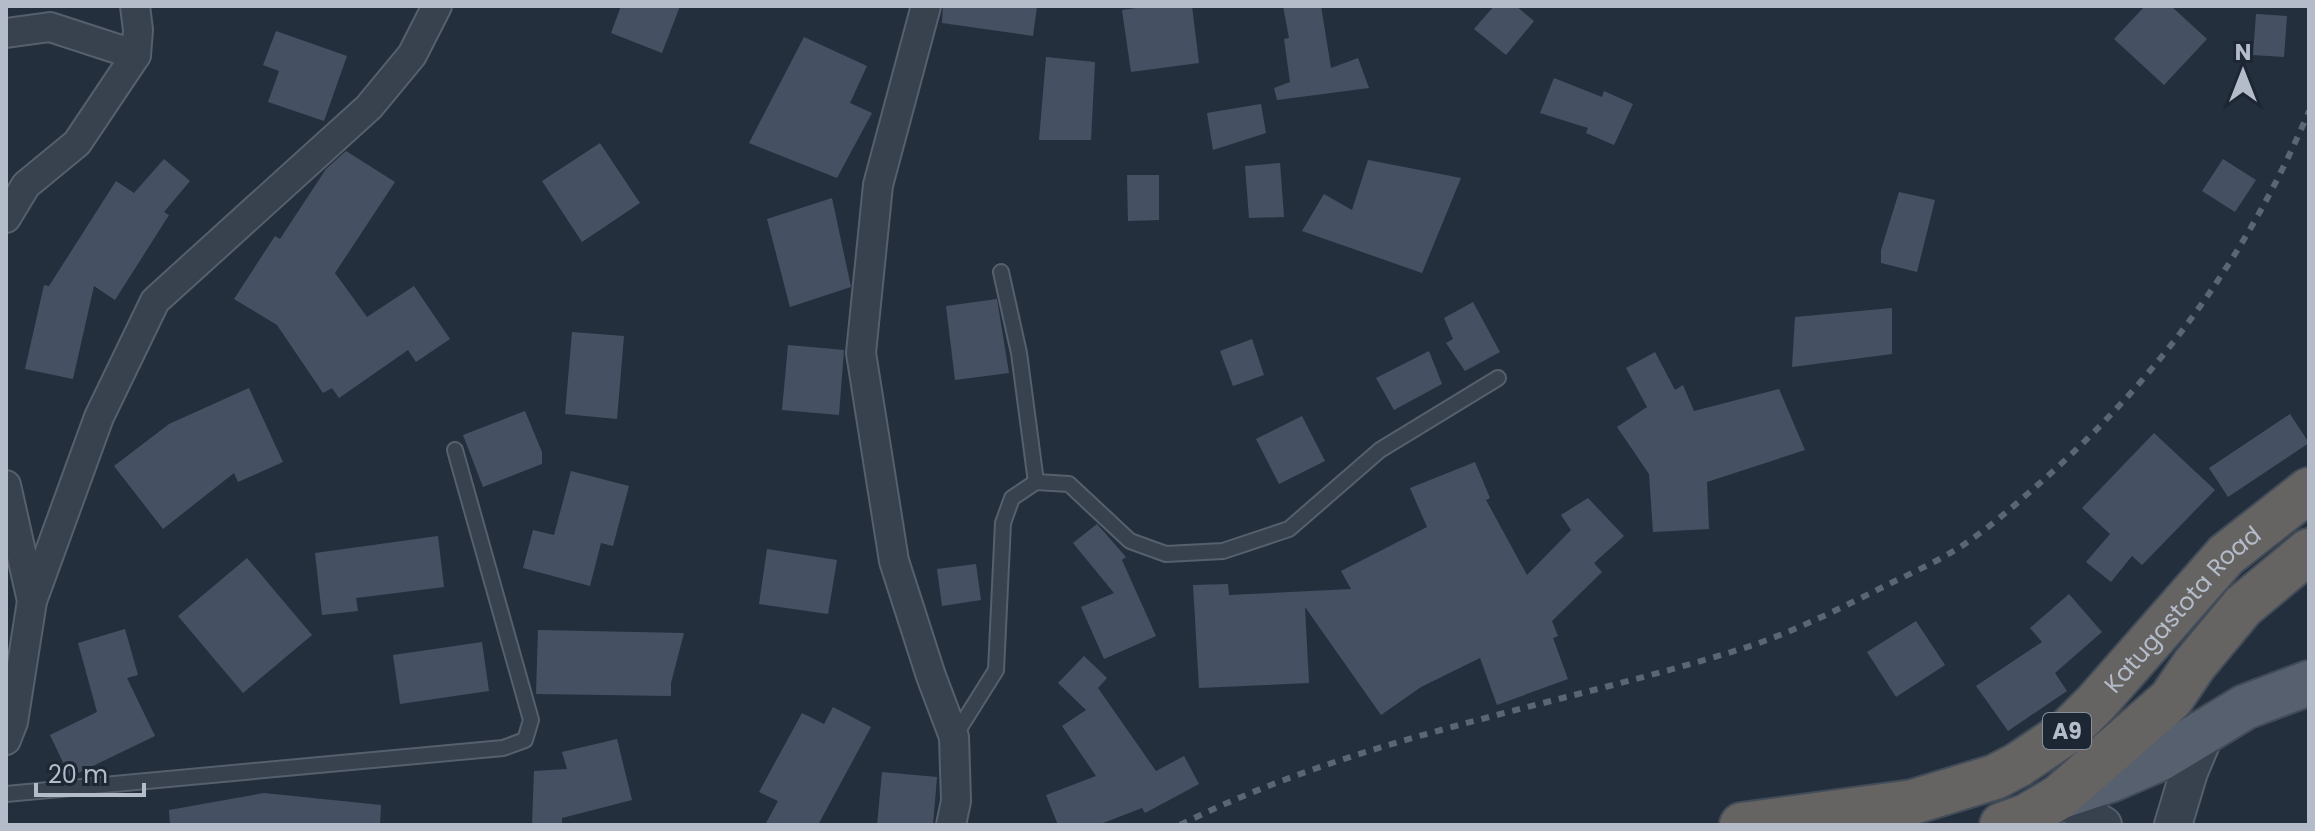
<svg xmlns="http://www.w3.org/2000/svg" width="2315" height="831" font-family="Poppins,sans-serif">
  <style>
    .building { fill: #455162 }
    .lines { fill: none; stroke-linecap: round; stroke-linejoin: round }
    .service-casing { stroke: #565f6c; stroke-width: 18 }
    .minor-casing { stroke: #565f6c; stroke-width: 32 }
    .tertiary-casing { stroke: #565f6c; stroke-width: 40 }
    .primary-casing { stroke: #414a57; stroke-width: 48 }
    .trunk-casing { stroke: #434c59; stroke-width: 48 }
    .service { stroke: #38414e; stroke-width: 14 }
    .minor { stroke: #38414e; stroke-width: 28 }
    .tertiary { stroke: #38414e; stroke-width: 36 }
    .primary { stroke: #56606e; stroke-width: 44 }
    .trunk { stroke: #656462; stroke-width: 44 }
    .rail { stroke: #5a6575; stroke-width: 6; stroke-dasharray: 8 8; stroke-linecap: butt }
    .labels { text-anchor: middle; dominant-baseline: central; stroke-width: 7; stroke-linejoin: round; paint-order: stroke }
    .shield { fill: #1d2633; stroke: #878f9c; stroke-width: 2 }
    .shield-label { font-size: 22px; font-weight: bold; fill: #b4bcc9 }
    .street-label { font-size: 24px; fill: #b4bcc9; stroke: #1d2633 }
  </style>
  <rect width="100%" height="100%" fill="#242f3e"/>
  <g class="building">
    <polygon points="621,6 680,6 662,53 611,33"/>
    <polygon points="943,6 1037,6 1033,36 942,23"/>
    <polygon points="1150,6 1192,6 1199,63 1131,72 1122,10"/>
    <polygon points="1283,6 1321,6 1331,68 1358,58 1369,88 1277,100 1274,88 1290,82 1284,39 1289,38"/>
    <polygon points="1494,6 1516,6 1534,21 1506,55 1474,29"/>
    <polygon points="2145,6 2171,6 2207,39 2164,85 2114,39"/>
    <polygon points="2256,14 2287,16 2284,57 2253,55"/>
    <polygon points="276,31 347,56 324,121 268,102 279,71 263,65"/>
    <polygon points="804,37 867,66 850,103 872,113 837,178 749,143"/>
    <polygon points="1046,57 1095,62 1091,140 1039,140"/>
    <polygon points="1554,78 1602,97 1604,91 1633,104 1614,145 1586,133 1588,128 1540,113"/>
    <polygon points="1261,104 1266,133 1213,150 1207,113"/>
    <polygon points="600,143 640,203 582,242 542,181"/>
    <polygon points="346,151 395,182 335,273 367,317 414,286 450,339 416,362 408,350 339,398 332,388 323,393 277,325 234,299 275,236 280,239 326,169"/>
    <polygon points="164,159 190,181 164,212 169,215 115,300 94,286 73,379 25,369 44,285 49,286 116,181 134,193"/>
    <polygon points="2223,159 2256,180 2235,212 2202,191"/>
    <polygon points="1368,160 1461,178 1422,273 1302,231 1324,194 1352,210"/>
    <polygon points="1280,163 1284,217 1249,218 1245,166"/>
    <polygon points="1127,175 1159,175 1159,220 1128,221"/>
    <polygon points="1899,192 1935,200 1917,272 1881,263 1881,250"/>
    <polygon points="832,198 851,287 790,307 767,219"/>
    <polygon points="997,299 1009,373 955,380 946,306"/>
    <polygon points="1473,302 1500,352 1465,371 1446,343 1453,339 1444,318"/>
    <polygon points="1892,308 1892,354 1792,367 1795,317"/>
    <polygon points="572,332 624,336 617,419 565,414"/>
    <polygon points="1252,339 1264,375 1233,386 1220,351"/>
    <polygon points="788,345 844,350 839,415 782,410"/>
    <polygon points="1429,351 1442,384 1394,410 1376,378"/>
    <polygon points="1655,352 1675,390 1683,385 1694,411 1779,389 1805,450 1707,482 1709,529 1653,532 1649,474 1617,427 1647,407 1626,368"/>
    <polygon points="249,388 283,462 238,482 234,473 163,529 114,466 169,424"/>
    <polygon points="525,411 542,452 542,464 483,487 463,435"/>
    <polygon points="2290,414 2309,443 2228,497 2209,468"/>
    <polygon points="1302,416 1325,461 1279,484 1256,439"/>
    <polygon points="2154,433 2215,490 2142,565 2132,556 2111,582 2086,562 2110,534 2082,508"/>
    <polygon points="1475,462 1490,498 1486,500 1527,575 1571,530 1561,515 1588,498 1624,536 1594,563 1602,572 1552,621 1558,636 1553,638 1568,679 1497,705 1480,658 1421,687 1381,715 1305,607 1309,683 1199,688 1193,585 1228,584 1229,595 1351,589 1341,571 1427,527 1410,488"/>
    <polygon points="571,471 629,486 613,546 601,543 590,586 523,568 533,530 554,535"/>
    <polygon points="1097,524 1126,557 1122,560 1156,636 1104,659 1081,607 1114,593 1073,543"/>
    <polygon points="438,536 444,587 356,598 358,611 322,615 315,553"/>
    <polygon points="767,549 837,560 828,614 759,604"/>
    <polygon points="247,558 312,635 243,693 178,616"/>
    <polygon points="976,564 981,600 942,606 937,569"/>
    <polygon points="2069,594 2102,632 2055,673 2067,691 2008,731 1976,686 2042,642 2030,628"/>
    <polygon points="1916,621 1945,665 1896,697 1867,652"/>
    <polygon points="125,629 138,675 127,678 155,736 70,777 50,735 97,712 78,643"/>
    <polygon points="538,630 684,633 671,683 671,696 536,694"/>
    <polygon points="482,642 489,691 400,704 393,655"/>
    <polygon points="1084,656 1107,678 1098,688 1156,771 1184,756 1199,784 1145,813 1142,808 1098,825 1058,825 1046,795 1096,776 1062,726 1086,710 1058,683"/>
    <polygon points="833,707 871,727 818,825 765,825 778,801 759,792 802,713 824,724"/>
    <polygon points="617,739 632,800 562,818 562,825 532,825 534,771 567,769 562,752"/>
    <polygon points="882,772 937,777 933,825 877,825"/>
    <polygon points="264,793 381,805 380,825 170,825 169,810"/>
  </g>
  <g class="lines">
    <g class="service-casing">
      <g id="service">
        <polyline points="1001,272 1019,353 1036,482"/>
        <polyline points="954,737 996,670 1003,523 1012,498 1036,482 1069,484 1130,541 1166,554 1223,551 1289,529 1380,450 1498,378"/>
        <polyline points="6,794 503,748 525,740 531,720 455,450"/>
      </g>
    </g>
    <g class="minor-casing">
      <g id="minor">
        <polyline points="926,6 878,185 861,353 894,561 931,676 954,737 956,801 951,825"/>
        <polyline points="6,33 50,27 136,55"/>
        <polyline points="6,218 26,185 77,143 136,55 138,30 135,6"/>
        <polyline points="6,485 32,601 13,722 6,740"/>
        <polyline points="32,601 99,417 155,301 369,107 412,55 437,6"/>
      </g>
    </g>
    <g class="tertiary-casing">
      <g id="tertiary">
        <polyline points="2059,797 2103,825"/>
        <polyline points="2173,825 2189,772 2207,729"/>
      </g>
    </g>
    <g class="primary-casing">
      <polyline id="primary" points="2059,797 2110,780 2161,758 2245,707 2309,683"/>
    </g>
    <g class="trunk-casing">
      <g id="trunk">
        <path id="s1" d="M1742,825L1913,802L1995,777L2018,765L2067,732L2096,703L2226,555L2309,490"/>
        <polyline points="2002,825 2027,816 2059,797 2171,699 2194,665 2243,606 2309,551"/>
      </g>
    </g>
    <use href="#service" class="service"/>
    <use href="#minor" class="minor"/>
    <use href="#tertiary" class="tertiary"/>
    <use href="#primary" class="primary"/>
    <use href="#trunk" class="trunk"/>
    <path class="rail" d="M1180,825C1356,737 1554,707 1741,649C1792,633 1841,608 1889,584C1916,571 1945,558 1969,541C1998,521 2024,497 2050,474C2163,372 2250,251 2309,111"/>
  </g>
  <g class="labels">
    <rect class="shield" x="2043" y="713" width="48" height="36" rx="6"/>
    <g class="shield-label">
      <text x="2067" y="731">A9</text>
    </g>
    <g class="street-label">
      <text stroke="none"><textPath href="#s1" startOffset="512">Katugastota Road</textPath></text>
    </g>
  </g>
  <rect width="2315" height="831" fill="none" stroke="#b4bcc9" stroke-width="16"/>
  <g transform="translate(2243 72)" stroke="#1d2633" stroke-width="6" paint-order="stroke">
  <path d="M0-6L14 30L0 20L-14 30Z" fill="#b4bcc9"/>
  <text y="-12" font-size="22" font-weight="bold" text-anchor="middle" fill="#b4bcc9">N</text>
  </g>
  <path d="M36 783v12h108v-12" fill="none" stroke="#b4bcc9" stroke-width="4"/>
  <text x="48" y="783" font-size="24" fill="#b4bcc9" stroke="#1d2633" stroke-width="6" paint-order="stroke">20 m</text>
</svg>
